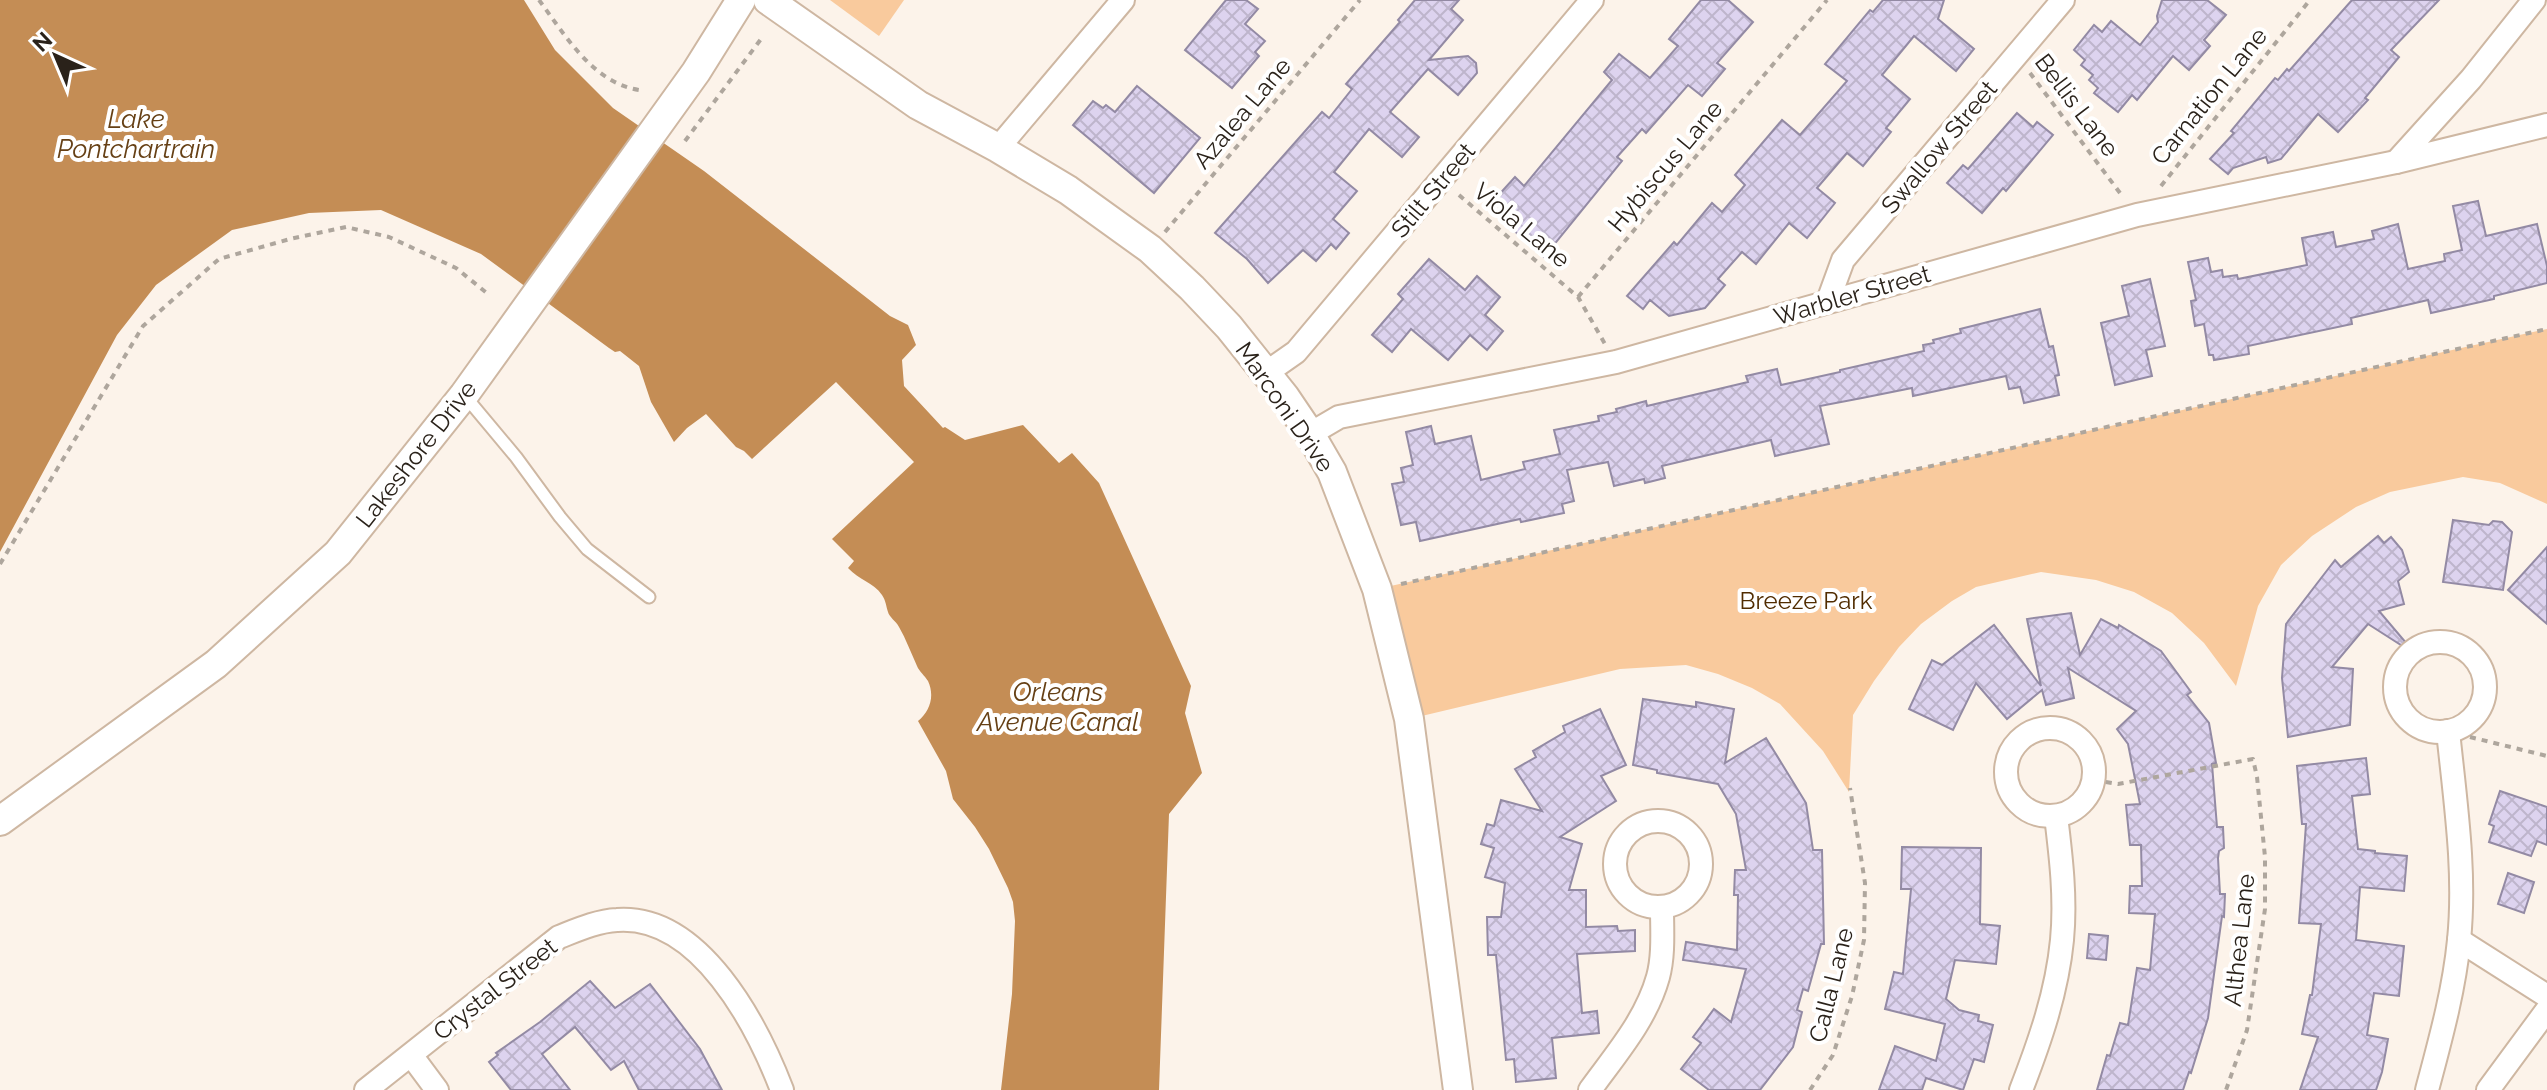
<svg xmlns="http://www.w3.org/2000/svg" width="2547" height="1090" font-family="Raleway,sans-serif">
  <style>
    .green { fill: #f9ca9d }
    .water { fill: #c48d55 }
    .building { fill: url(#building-cross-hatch); stroke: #938aa4; stroke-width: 2 }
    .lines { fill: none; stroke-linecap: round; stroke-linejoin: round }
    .service-casing { stroke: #ceb7a2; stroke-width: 15 }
    .minor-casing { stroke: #ceb7a2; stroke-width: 26 }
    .tertiary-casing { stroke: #ceb7a2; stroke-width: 32 }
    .path { stroke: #aea69d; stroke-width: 4; stroke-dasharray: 6 6; stroke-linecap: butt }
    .service { stroke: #fff; stroke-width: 11 }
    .minor { stroke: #fff; stroke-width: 22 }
    .tertiary { stroke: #fff; stroke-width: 28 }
    .labels { text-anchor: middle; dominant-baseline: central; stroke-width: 8; stroke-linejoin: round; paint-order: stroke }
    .street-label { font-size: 24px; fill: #2a221a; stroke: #fff }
    .park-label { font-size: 24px; fill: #512c00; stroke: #fff }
    .water-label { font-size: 26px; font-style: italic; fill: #664015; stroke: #fff }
  </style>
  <defs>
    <pattern id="building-cross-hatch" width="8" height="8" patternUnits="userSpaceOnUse" patternTransform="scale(2)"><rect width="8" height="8" fill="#ddd3ef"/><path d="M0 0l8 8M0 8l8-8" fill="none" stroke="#beb5cc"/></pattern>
  </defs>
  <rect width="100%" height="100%" fill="#fcf3ea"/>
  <g class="green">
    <polygon points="830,0 904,0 879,36"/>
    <polygon points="2547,329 2547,504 2500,483 2463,477 2390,492 2356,507 2312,536 2281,565 2258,606 2236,686 2204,643 2172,613 2134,592 2096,580 2041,572 1976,587 1952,601 1921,624 1899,647 1874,681 1853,715 1849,792 1823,751 1780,704 1752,688 1718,674 1686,665 1620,669 1409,719 1377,589"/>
  </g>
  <path class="water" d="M0,0H524L555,50L613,108L704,171L890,316L908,325L916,345L902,360L904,386L943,428L945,427L965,440L1023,425L1059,463L1072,453L1099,483L1191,686L1185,713L1202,773L1169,814L1159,1090H1001L1012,994L1015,921L1013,902L1008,888L989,849L975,827L953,799L946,771L918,721C930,711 935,696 928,681C925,676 919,671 917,666C911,653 906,639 899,627C896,621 889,617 888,612C886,606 886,601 882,595C873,582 859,580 848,568L854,561L832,539L914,462L836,382L752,459L744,451L736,447L706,414L687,428L674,442L651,402L639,366L620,351L615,352L609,348L481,254L381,210L309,213L232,230L156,285L117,335L0,552Z"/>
  <g class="building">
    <polygon points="1226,0 1246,0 1258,9 1245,24 1265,41 1255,52 1259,56 1232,88 1185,50"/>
    <polygon points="1415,0 1459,0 1451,9 1463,20 1429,60 1468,56 1476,63 1477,73 1458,95 1428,69 1390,112 1419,137 1402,157 1369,129 1334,172 1357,191 1333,219 1349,233 1336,249 1331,244 1316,261 1303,250 1268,283 1247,259 1215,233 1322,112 1329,118 1352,89 1346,84 1400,22 1398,20"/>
    <polygon points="1701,0 1728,0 1753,22 1717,63 1725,69 1702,96 1688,85 1646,133 1642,129 1617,157 1622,161 1544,257 1503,221 1512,211 1496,198 1515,177 1524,186 1612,80 1604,72 1619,54 1650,78 1678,46 1669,39"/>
    <polygon points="1883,0 1944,0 1938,19 1974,49 1956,71 1914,36 1882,75 1910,99 1886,128 1891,132 1863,166 1847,153 1817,188 1835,203 1807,238 1789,223 1756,264 1742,252 1718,279 1725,285 1705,308 1669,316 1650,300 1643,309 1627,296 1674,242 1677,245 1712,203 1722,212 1745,185 1735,175 1782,120 1800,135 1847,81 1825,64 1870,10 1873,12"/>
    <polygon points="2162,0 2207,0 2226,15 2204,40 2210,46 2189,70 2173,56 2137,100 2132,95 2118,112 2094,93 2098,88 2089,80 2093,75 2081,65 2085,60 2074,50 2094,25 2102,32 2111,21 2140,45 2158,22 2157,16"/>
    <polygon points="2352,0 2439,0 2391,50 2399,57 2365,98 2368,100 2338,132 2318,114 2281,159 2268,163 2266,157 2233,168 2228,174 2210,159 2234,133 2231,131 2275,78 2278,80 2287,69 2289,71"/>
    <polygon points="1137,86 1200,138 1154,193 1073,125 1093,101 1103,108 1106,105 1115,112"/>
    <polygon points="2017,113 2033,127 2037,122 2053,135 2006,191 2003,188 1982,213 1947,183 1963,165 1968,169"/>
    <polygon points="2478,201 2486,236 2537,224 2547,266 2547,283 2494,296 2494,299 2431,313 2428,300 2351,318 2352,324 2248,346 2249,354 2214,360 2213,355 2209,355 2204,324 2195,326 2191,301 2196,300 2188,262 2208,258 2211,272 2222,270 2223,277 2237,275 2238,279 2307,265 2302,238 2333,232 2336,247 2374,239 2372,231 2398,224 2408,269 2445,261 2444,254 2462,250 2453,206"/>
    <polygon points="1429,259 1465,290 1477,276 1500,297 1485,315 1503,331 1487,350 1470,335 1448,360 1411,329 1392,352 1372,335 1403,299 1398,294"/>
    <polygon points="2150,279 2165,346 2146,350 2152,376 2115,385 2101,323 2129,316 2122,286"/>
    <polygon points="2040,309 2049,347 2053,346 2059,375 2055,376 2059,395 2024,403 2020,387 2009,389 2006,376 1913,396 1912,388 1862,398 1820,406 1829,444 1775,456 1771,440 1662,466 1665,478 1645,483 1644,479 1614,486 1608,462 1567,470 1574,501 1562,504 1564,513 1521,522 1520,519 1420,541 1416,522 1401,525 1392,484 1404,482 1401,468 1413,465 1406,432 1431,426 1435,444 1471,436 1481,480 1525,469 1523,462 1560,454 1554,430 1599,421 1598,416 1617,412 1616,409 1646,401 1647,406 1748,382 1746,376 1777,369 1781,385 1840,372 1840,370 1924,351 1923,345 1934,343 1933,340 1961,333 1960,329"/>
    <polygon points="2453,520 2489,525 2493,521 2502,522 2512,532 2503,590 2443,582"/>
    <polygon points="2378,536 2384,543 2391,537 2402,550 2409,572 2398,581 2404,604 2379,611 2407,644 2404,647 2368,624 2332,667 2353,669 2350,725 2288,737 2282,678 2286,624 2335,560 2341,567"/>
    <polygon points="2547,547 2547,624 2508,590"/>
    <polygon points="2071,613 2080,655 2101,619 2118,628 2119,625 2161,651 2191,692 2187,695 2209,723 2216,763 2212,764 2217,827 2223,827 2224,848 2219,851 2218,858 2220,894 2225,894 2224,917 2222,916 2208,1018 2191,1073 2189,1072 2183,1090 2097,1090 2107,1055 2110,1056 2120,1023 2128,1025 2137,968 2150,970 2155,914 2129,913 2130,886 2142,886 2141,845 2130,845 2126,805 2140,804 2128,744 2117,729 2136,711 2068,668 2074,698 2046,705 2042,690 2007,719 1976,683 1953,730 1909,709 1932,660 1942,665 1994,625 2041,686 2027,619"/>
    <polygon points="1643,699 1696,707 1696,702 1734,709 1725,763 1766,738 1806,803 1813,850 1822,850 1824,944 1821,944 1808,991 1803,989 1797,1010 1802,1012 1793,1047 1760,1090 1709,1090 1681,1069 1701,1043 1693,1037 1714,1009 1731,1022 1746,969 1683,960 1686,942 1737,950 1738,895 1734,895 1735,870 1746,870 1736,814 1718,784 1657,773 1657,770 1633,765"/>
    <polygon points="1600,709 1626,765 1601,776 1616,801 1560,837 1582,844 1569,890 1586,890 1586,927 1617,926 1618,931 1635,930 1635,951 1577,954 1582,1013 1597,1011 1599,1033 1552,1038 1556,1078 1516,1082 1514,1059 1506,1060 1496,955 1488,955 1487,917 1501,917 1505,883 1485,877 1494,848 1481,844 1487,824 1494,826 1501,800 1542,811 1515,769 1536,757 1533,751 1565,732 1563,726"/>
    <polygon points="2366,758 2370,794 2352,796 2358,849 2375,851 2375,853 2407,856 2404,891 2360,887 2356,940 2404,946 2399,996 2374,993 2367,1035 2388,1039 2382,1072 2376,1090 2300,1090 2318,1037 2302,1034 2310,995 2312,995 2321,924 2299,923 2306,824 2302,824 2297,766"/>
    <polygon points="2500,791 2547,807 2547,845 2537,841 2531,856 2489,842 2494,826 2489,824"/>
    <polygon points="1902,847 1981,848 1980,924 2000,926 1996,964 1955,960 1946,999 1959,1010 1979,1015 1978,1021 1993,1025 1984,1062 1974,1059 1963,1090 1926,1078 1922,1090 1879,1090 1895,1046 1936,1061 1945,1024 1885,1009 1894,972 1903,974 1911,889 1901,889"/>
    <polygon points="2508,873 2534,882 2524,913 2498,904"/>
    <polygon points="2089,934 2108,936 2106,960 2087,958"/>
    <polygon points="590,981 615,1008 650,984 700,1049 722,1090 639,1090 624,1061 611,1070 575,1027 542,1054 570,1090 511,1090 489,1062 498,1055 496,1053 540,1022"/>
  </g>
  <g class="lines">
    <g class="service-casing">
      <polyline id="service" points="465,396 516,457 560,517 587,549 649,597"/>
    </g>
    <g class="minor-casing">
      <g id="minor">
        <polyline points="998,148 1123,0"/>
        <polyline points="2396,162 2471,79 2534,0"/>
        <polyline points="1828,301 1843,260 2063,0"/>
        <polyline points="1266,373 1296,352 1592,0"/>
        <polyline points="1310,434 1339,417 1616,362 2137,215 2396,162 2547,125"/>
        <circle cx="2440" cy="687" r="45"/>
        <circle cx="2050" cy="772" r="44"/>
        <circle cx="1658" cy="864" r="43"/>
        <polyline points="2459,940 2547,996"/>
        <polyline points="411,1055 437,1090"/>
        <path d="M366,1090L559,937C577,930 597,921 617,920C700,914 757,1025 782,1090"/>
        <path d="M1590,1090C1616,1054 1646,1020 1658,977C1664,955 1662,930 1662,908"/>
        <path d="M2021,1090C2040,1041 2057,992 2062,940C2066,899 2061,857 2056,816"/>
        <path d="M2427,1090C2440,1041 2454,991 2459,940C2466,871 2455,800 2448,731"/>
        <polyline points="2488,1090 2547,1010"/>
      </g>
    </g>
    <g class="tertiary-casing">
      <g id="tertiary">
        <polyline points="768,0 918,105 998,148 1068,190 1150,249 1192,288 1229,327 1285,397 1310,434 1332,472 1377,589 1409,719 1458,1090"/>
        <polyline points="0,821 216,664 338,553 464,395 696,72 741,0"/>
      </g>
    </g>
    <g class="path">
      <path d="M539,0C565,35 593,83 639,90"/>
      <polyline points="2030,73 2123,197"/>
      <polyline points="685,141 761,39"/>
      <polyline points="2161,186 2310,0"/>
      <polyline points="1459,195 1578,297 1605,344"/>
      <polyline points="1165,232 1360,0"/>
      <polyline points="1578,297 1827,0"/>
      <polyline points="0,564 143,326 219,259 290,239 346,227 389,237 456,268 488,294"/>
      <polyline points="1401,584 2547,329"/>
      <polyline points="2470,737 2547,756"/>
      <polyline points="2094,780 2118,784 2253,759 2257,777 2265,857 2265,909 2247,1030 2226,1090"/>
      <polyline points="1810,1090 1833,1055 1852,996 1864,940 1865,883 1850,788"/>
    </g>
    <use href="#service" class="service"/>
    <use href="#minor" class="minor"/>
    <use href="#tertiary" class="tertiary"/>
  </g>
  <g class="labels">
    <g class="street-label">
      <text transform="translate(2209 96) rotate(-51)">Carnation Lane</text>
      <text transform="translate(2077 105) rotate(53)">Bellis Lane</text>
      <text transform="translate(1242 113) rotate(-50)">Azalea Lane</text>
      <text transform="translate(1939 147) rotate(-50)">Swallow Street</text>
      <text transform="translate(1665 166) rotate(-50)">Hybiscus Lane</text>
      <text transform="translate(1433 190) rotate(-50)">Stilt Street</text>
      <text transform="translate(1522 225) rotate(40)">Viola Lane</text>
      <text transform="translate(1852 295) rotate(-16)">Warbler Street</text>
      <text transform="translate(1285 407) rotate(55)">Marconi Drive</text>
      <text transform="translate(416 454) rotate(-52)">Lakeshore Drive</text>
      <text transform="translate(2239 940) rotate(-84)">Althea Lane</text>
      <text transform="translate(1831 985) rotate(-76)">Calla Lane</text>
      <text transform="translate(495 989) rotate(-38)">Crystal Street</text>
    </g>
    <g class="park-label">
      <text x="1806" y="600">Breeze Park</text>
    </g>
    <g class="water-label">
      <text x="136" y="119">Lake<tspan x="136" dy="30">Pontchartrain</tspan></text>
      <text x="1058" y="692">Orleans<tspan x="1058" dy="30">Avenue Canal</tspan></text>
    </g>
  </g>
  <g transform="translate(56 56) rotate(316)" stroke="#ffffff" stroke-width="6" paint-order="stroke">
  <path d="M0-6L14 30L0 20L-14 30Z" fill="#2a221a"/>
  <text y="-12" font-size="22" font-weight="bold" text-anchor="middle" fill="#2a221a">N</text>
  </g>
</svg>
